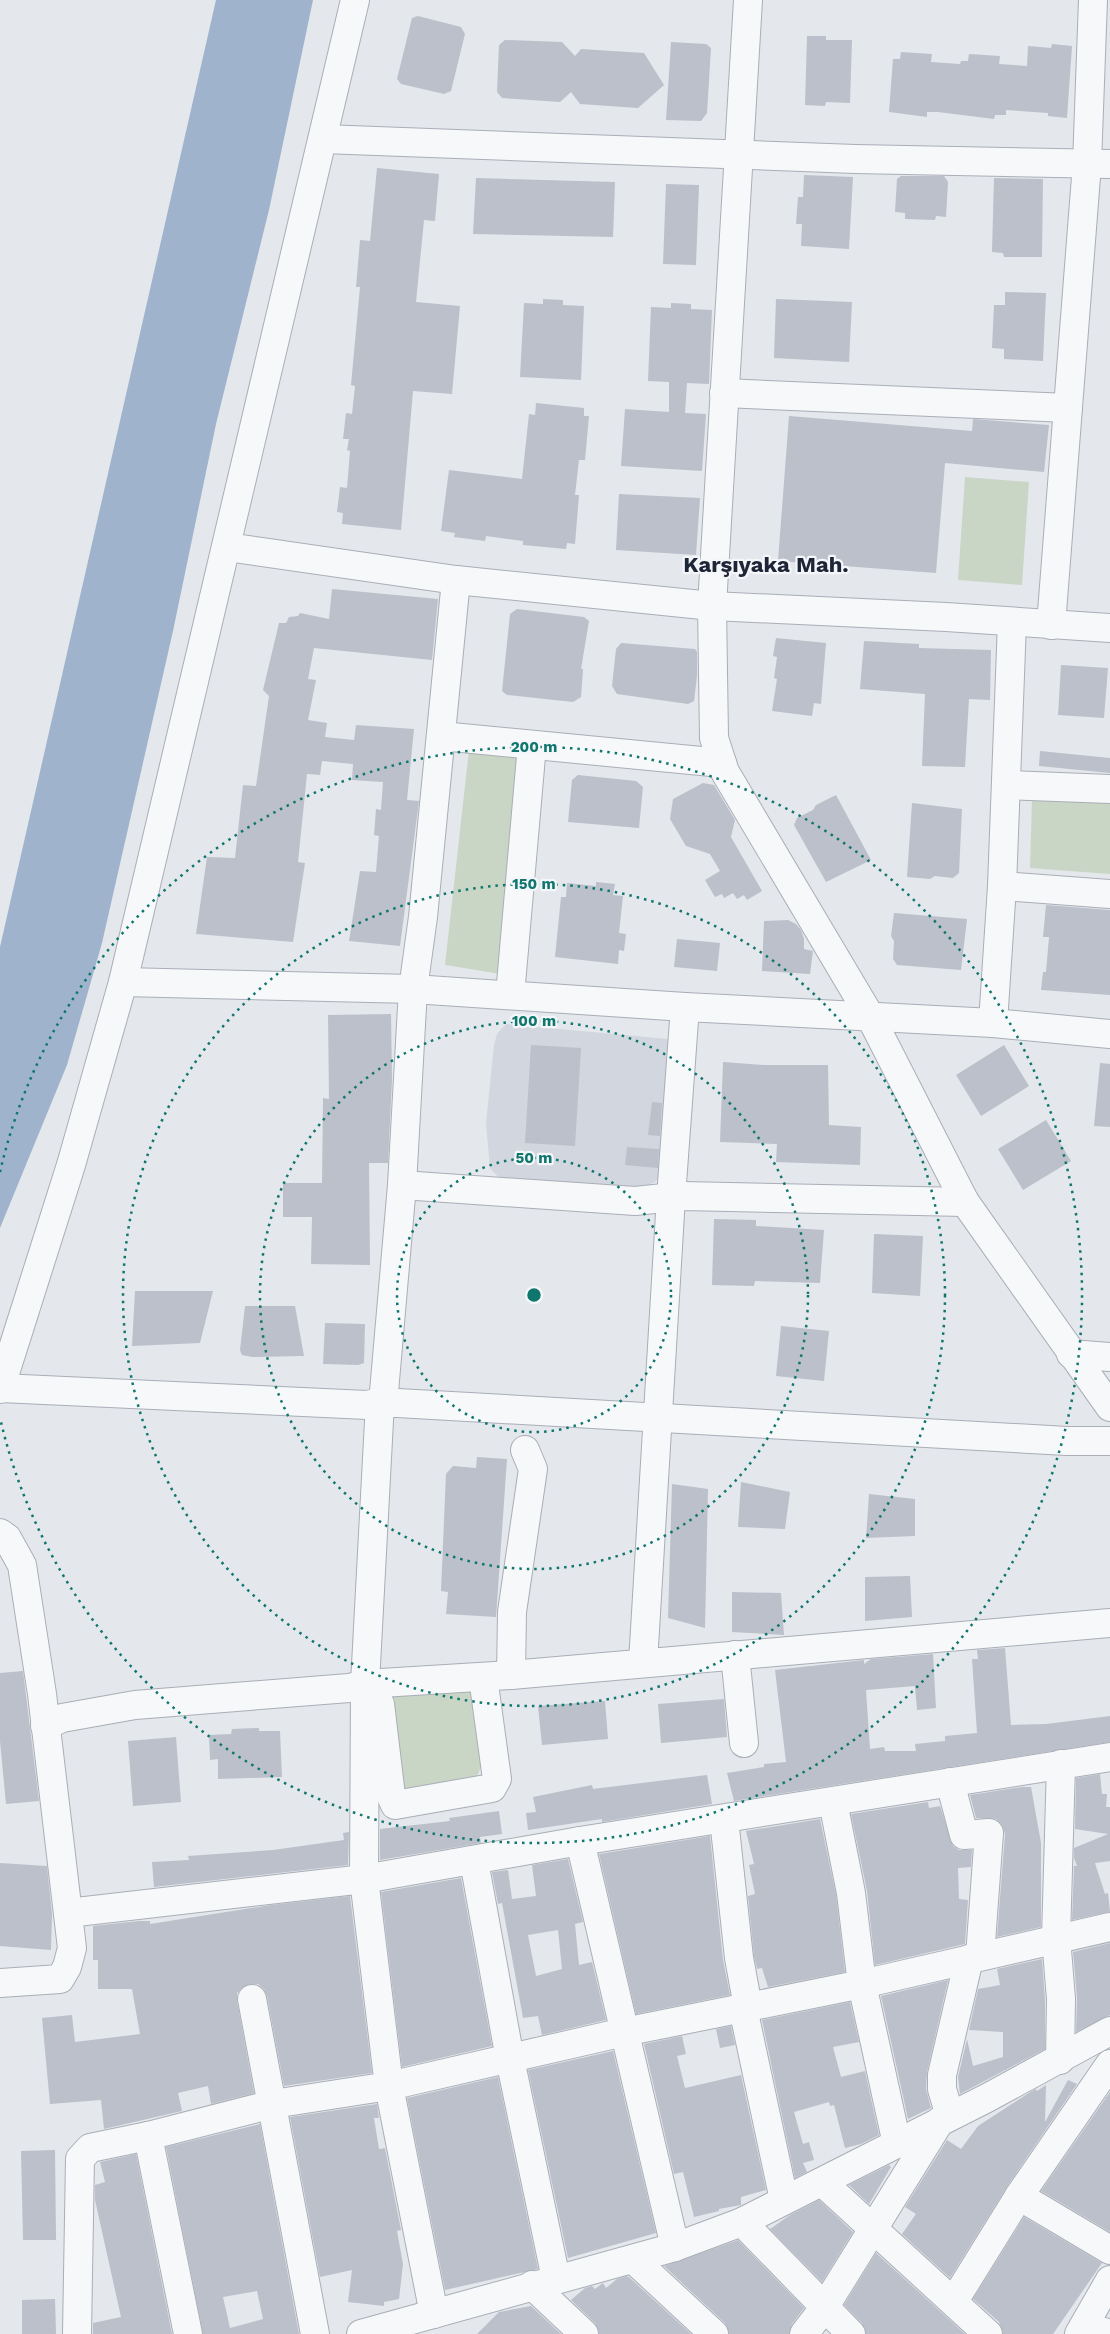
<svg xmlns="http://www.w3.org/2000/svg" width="1110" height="2334" font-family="'Work Sans',sans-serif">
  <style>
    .built { fill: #d2d6de }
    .green { fill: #c9d6c5 }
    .water { fill: #9fb4cc }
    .building { fill: #bbc0ca; fill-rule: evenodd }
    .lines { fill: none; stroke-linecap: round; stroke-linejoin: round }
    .minor-casing { stroke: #a9aeb7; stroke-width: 30 }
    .minor { stroke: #f7f8fa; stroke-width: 28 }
    .ring { fill: none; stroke: #0f766e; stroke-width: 2.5; stroke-dasharray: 2.5 5 }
    .labels { text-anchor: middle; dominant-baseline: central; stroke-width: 4.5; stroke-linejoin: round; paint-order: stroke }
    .district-label { font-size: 22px; font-weight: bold; fill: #1d2536; stroke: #f4f6f9 }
    .centre { fill: #0f766e; stroke: #f4f6f9; stroke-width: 2.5 }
    .ring-label { font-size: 15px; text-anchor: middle; font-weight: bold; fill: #0f766e; stroke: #f4f6f9; stroke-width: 4.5; stroke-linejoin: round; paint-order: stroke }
  </style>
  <rect width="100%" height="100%" fill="#e4e7ec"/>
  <polygon class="built" points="506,1024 668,1039 671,1047 661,1176 655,1182 644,1187 502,1181 490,1168 486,1123 494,1045 497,1034"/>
  <g class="green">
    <polygon points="965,477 1029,482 1022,585 958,580"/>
    <polygon points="469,750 522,752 501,974 445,965"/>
    <polygon points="1032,798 1110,802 1110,874 1030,868"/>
    <polygon points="469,1683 481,1767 475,1781 402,1792 389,1694"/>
  </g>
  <polygon class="water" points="216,0 313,0 269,210 216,424 173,631 102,943 67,1065 0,1228 0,947"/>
  <g class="building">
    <polygon points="418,16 461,27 465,34 451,91 444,94 401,84 397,79 412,18"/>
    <polygon points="807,36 826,36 826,40 852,40 850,103 826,102 825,106 805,105"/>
    <polygon points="505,40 562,42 575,56 581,49 644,53 664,85 638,108 580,104 571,92 560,102 502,98 497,92 499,45"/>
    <polygon points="671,42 706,44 711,48 707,113 701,121 666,120"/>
    <polygon points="1052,44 1072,46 1067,118 1048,116 1048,113 1006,110 1006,115 995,115 994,119 938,112 927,112 927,117 889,112 893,59 900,59 901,52 932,54 931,62 960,64 961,61 968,61 969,54 1000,56 999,64 1027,66 1028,46 1051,48"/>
    <polygon points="377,168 439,174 435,221 424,220 416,302 460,306 452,394 413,391 401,530 342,524 343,513 337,512 340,487 347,488 350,451 347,450 349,439 343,439 346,413 352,414 355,386 351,385 360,287 356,287 360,240 370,241"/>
    <polygon points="804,175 853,177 849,249 801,246 802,224 796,224 798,197 803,197"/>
    <polygon points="901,176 944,176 948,182 946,217 936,216 935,220 905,219 905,213 895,212 897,179"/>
    <polygon points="476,178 615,182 613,237 473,234"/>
    <polygon points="994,178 1043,179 1042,257 1004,257 1003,253 992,252"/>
    <polygon points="666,184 699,185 696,265 663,264"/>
    <polygon points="1005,292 1046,293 1043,361 1004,359 1004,349 992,348 994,305 1005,305"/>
    <polygon points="543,299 563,300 563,305 584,306 581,380 520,377 524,303 543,304"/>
    <polygon points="776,299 852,302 849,362 774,358"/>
    <polygon points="671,303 691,304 691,309 712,310 709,384 687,383 685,413 706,414 702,471 621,466 625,409 669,412 669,382 648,381 651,307 671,308"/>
    <polygon points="536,403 584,408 584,416 589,416 585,460 579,460 575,495 579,495 575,544 567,543 566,549 523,545 523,541 486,536 485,541 454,537 455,533 441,531 449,470 522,479 529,414 535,415"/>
    <polygon points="789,416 972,431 973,419 1049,425 1044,472 945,463 936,573 778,561"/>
    <polygon points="619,494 700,498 696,555 616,550"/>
    <polygon points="332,589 438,599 432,660 314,648 308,679 316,680 308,720 327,723 325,737 354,740 356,725 414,729 407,800 419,801 400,946 349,941 360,871 376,872 379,836 374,835 376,809 381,810 383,782 352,780 353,764 322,761 320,775 307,774 298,862 305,863 293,942 196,934 207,857 235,858 243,785 256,786 269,696 263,690 279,623 286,623 289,617 298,616 300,613 329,619"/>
    <polygon points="517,609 584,617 589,621 581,669 583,669 581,697 573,702 507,695 502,691 510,614"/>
    <polygon points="776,638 826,643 821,704 814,703 812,716 772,711 777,679 774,678 777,657 773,656"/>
    <polygon points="864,641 919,644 919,648 991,650 990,700 969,699 965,767 922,766 925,694 860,689"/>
    <polygon points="621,643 695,649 697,652 697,676 694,701 688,704 617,694 612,686 616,649"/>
    <polygon points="1061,665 1108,668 1104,718 1058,715"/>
    <polygon points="1040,751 1110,758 1110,773 1039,766"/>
    <polygon points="578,775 636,781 643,787 639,828 568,822 572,780"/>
    <polygon points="703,783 714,785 735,820 731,837 762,891 747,900 744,895 737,899 733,893 724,898 722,894 715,897 705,880 720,871 710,854 686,846 670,819 673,799"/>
    <polygon points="836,795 871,860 826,882 794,825 797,818 813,810 816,805"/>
    <polygon points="912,803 962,809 959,873 953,878 935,876 930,879 907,877"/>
    <polygon points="596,882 615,884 613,895 623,896 619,933 626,934 624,951 619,950 618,964 555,957 561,897 566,897 567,883 596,886"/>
    <polygon points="1046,905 1110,910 1110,995 1041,990 1043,972 1046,972 1049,937 1043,937"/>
    <polygon points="894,913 967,919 961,970 897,965 893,959 894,941 891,936"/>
    <polygon points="788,920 796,924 801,930 804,939 804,949 813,951 810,974 762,971 764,921"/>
    <polygon points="677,939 720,943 717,971 674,967"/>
    <polygon points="391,1014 392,1080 388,1163 369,1163 370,1265 311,1264 312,1217 283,1217 283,1183 322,1183 323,1098 329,1099 328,1015"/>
    <polygon points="531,1045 581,1048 575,1146 525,1143"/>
    <polygon points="1004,1045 1029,1086 981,1116 956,1075"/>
    <polygon points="723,1062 763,1065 828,1065 829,1125 861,1127 860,1165 776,1162 777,1144 720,1142"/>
    <polygon points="1100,1063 1110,1064 1110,1127 1094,1126"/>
    <polygon points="652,1102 662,1103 660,1136 648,1135"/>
    <polygon points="1046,1120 1071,1161 1023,1190 998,1149"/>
    <polygon points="627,1147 659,1149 658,1168 625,1165"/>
    <polygon points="714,1219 756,1220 756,1226 824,1230 820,1283 755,1281 754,1286 712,1285"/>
    <polygon points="874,1234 923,1236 920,1296 872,1293"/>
    <polygon points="135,1291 213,1291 200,1343 132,1346"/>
    <polygon points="245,1306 295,1306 304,1356 252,1357 242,1355 240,1350"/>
    <polygon points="325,1323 365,1324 364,1363 358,1365 323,1364"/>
    <polygon points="781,1326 829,1331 824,1381 776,1376"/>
    <polygon points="477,1457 507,1459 496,1617 446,1614 448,1592 441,1591 446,1474 453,1466 476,1468"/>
    <polygon points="741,1482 790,1492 785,1529 738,1527"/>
    <polygon points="672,1484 708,1489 705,1628 668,1618"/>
    <polygon points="869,1494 915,1499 915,1536 866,1538"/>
    <polygon points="910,1576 912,1617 865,1621 865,1577"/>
    <polygon points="732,1592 781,1593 784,1635 732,1632"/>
    <polygon points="1005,1648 1011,1725 1046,1724 1110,1716 1110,1742 734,1801 727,1773 764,1767 764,1764 786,1762 775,1670 864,1660 864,1664 871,1659 933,1654 936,1708 917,1710 915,1686 866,1690 870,1749 884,1747 885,1751 916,1751 915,1744 945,1741 945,1736 977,1733 972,1659 978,1659 977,1650"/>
    <polygon points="23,1671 39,1801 6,1804 0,1741 0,1673"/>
    <polygon points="724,1699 727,1737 661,1743 658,1704"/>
    <polygon points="605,1701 608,1739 542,1745 538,1706"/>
    <polygon points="259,1728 259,1731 280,1731 282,1777 218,1779 218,1759 210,1760 209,1735 231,1734 232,1729"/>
    <polygon points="176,1737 181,1802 133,1806 128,1741"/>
    <polygon points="1100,1774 1102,1794 1107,1794 1106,1807 1110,1807 1110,1861 1095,1863 1105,1894 1108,1893 1110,1912 1072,1920 1074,1866 1077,1866 1074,1858 1074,1848 1108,1834 1075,1829 1076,1778"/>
    <polygon points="707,1775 712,1804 602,1822 602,1819 528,1830 526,1813 536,1812 533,1797 592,1785 593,1789"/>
    <polygon points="1022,1787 1031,1787 1041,1843 1041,1927 997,1937 1005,1834 1002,1825 996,1819 976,1818 970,1795"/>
    <polygon points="928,1802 929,1808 940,1806 953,1846 959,1850 972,1850 971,1867 958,1868 959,1899 968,1900 965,1944 875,1965 867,1891 851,1814"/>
    <polygon points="499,1811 502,1834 480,1837 481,1843 380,1860 380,1829 450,1821 449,1818"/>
    <polygon points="820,1819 836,1895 845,1972 768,1987 762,1968 757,1969 754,1956 748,1896 755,1894 749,1865 754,1864 746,1831"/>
    <polygon points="349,1832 348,1865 154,1887 152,1862 189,1860 188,1856 273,1850 344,1840 343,1833"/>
    <polygon points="710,1836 723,1960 730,1995 636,2014 599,1854"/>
    <path d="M568,1859L583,1922L575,1924L579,1965L592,1962L606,2020L542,2035L538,2016L523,2018L502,1903L498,1904L492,1872L508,1870L512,1899L536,1896L532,1865ZM558,1930L562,1969L536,1976L528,1935Z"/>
    <polygon points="0,1863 47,1866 52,1914 51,1950 0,1946"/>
    <polygon points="461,1878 492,2046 402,2067 381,1892"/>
    <polygon points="350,1896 372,2073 284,2086 267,1996 264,1989 258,1984 250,1984 242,1988 237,1993 237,2001 254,2093 211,2104 208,2086 178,2093 182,2111 104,2129 101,2100 50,2104 42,2018 72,2015 75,2042 140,2034 132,1989 98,1989 98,1960 93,1960 93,1926 139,1921 150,1921 150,1924 271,1905"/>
    <polygon points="1110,1943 1110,2015 1076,2032 1077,1998 1073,1952"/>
    <polygon points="1042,1959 1045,2000 1045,2049 960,2094 958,2077 967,2039 973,2066 1003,2057 1003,2032 969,2030 978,1989 1000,1985 997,1969"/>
    <polygon points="948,1980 927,2072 926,2089 931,2108 908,2119 881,1996"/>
    <polygon points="850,2002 859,2042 833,2047 841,2077 865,2071 879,2135 861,2144 845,2148 834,2105 830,2106 829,2102 794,2112 803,2144 809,2142 814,2160 803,2163 807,2172 795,2178 762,2020"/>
    <polygon points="731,2026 735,2045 720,2048 716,2029"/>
    <polygon points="682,2036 686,2054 677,2056 685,2088 741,2075 766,2190 741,2197 741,2205 719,2209 719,2211 694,2217 683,2172 674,2174 644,2044"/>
    <polygon points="613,2051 656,2233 568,2258 528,2070"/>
    <polygon points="498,2077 538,2269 445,2290 407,2098"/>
    <polygon points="1068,2080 1077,2084 1006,2188 950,2278 902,2234 916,2214 905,2207 947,2140 961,2149 978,2126 1032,2091 1036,2089 1037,2091 1046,2085 1045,2122"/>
    <polygon points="1110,2092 1110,2232 1041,2191"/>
    <polygon points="377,2104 379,2118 374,2118 379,2149 385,2148 401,2230 397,2231 403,2264 399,2299 384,2302 384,2306 348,2302 352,2270 320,2277 290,2117"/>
    <path d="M260,2124L299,2334H203L166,2147ZM257,2291L263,2319L230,2328L223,2297Z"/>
    <polygon points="55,2150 56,2240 23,2240 21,2151"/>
    <polygon points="136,2154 172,2334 93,2334 93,2323 121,2317 95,2200 95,2185 105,2182 100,2162"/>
    <polygon points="889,2165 891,2167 869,2204 849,2185"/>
    <polygon points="819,2200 853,2232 822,2282 770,2229 790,2215"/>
    <polygon points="1024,2217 1102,2263 1053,2334 1003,2334 999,2322 973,2299"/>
    <polygon points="738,2240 804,2308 792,2324 789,2334 729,2334 725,2323 664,2266"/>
    <polygon points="876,2253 965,2334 866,2334 862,2323 844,2305"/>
    <polygon points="627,2276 630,2278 691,2334 599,2334 595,2323 571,2300 585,2288 592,2286 595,2289 603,2283 606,2288 617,2279"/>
    <polygon points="55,2299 56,2334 22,2334 22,2300"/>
    <polygon points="531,2306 561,2334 477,2334 499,2312"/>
  </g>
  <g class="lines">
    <g class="minor-casing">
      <g id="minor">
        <polyline points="748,0 712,606 714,738 725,772 871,1018 965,1202 1110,1407"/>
        <polyline points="323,139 855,159 1110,164"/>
        <polyline points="724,393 1068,408"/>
        <polyline points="227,547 456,580 712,606 946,617 1110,628"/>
        <polyline points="1051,625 1087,164 1093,0"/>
        <polyline points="441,736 722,763"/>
        <polyline points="1006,785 1110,789"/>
        <polyline points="1002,886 1110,894"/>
        <polyline points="123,982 413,989 685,1007 993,1023 1110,1034"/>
        <polyline points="510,995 532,745"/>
        <polyline points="993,1023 1002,886 1012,622"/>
        <polyline points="402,1185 635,1201 683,1196 965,1202"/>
        <polyline points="1071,1354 1110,1357"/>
        <polyline points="0,1388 367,1405 380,1402 384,1392 402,1185 413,989 423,917 456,580"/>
        <polyline points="0,1389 71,1165 123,982 355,0"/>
        <polyline points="0,1533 7,1538 22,1565 42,1694 72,1948 67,1967 60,1979 0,1983"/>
        <polyline points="735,1655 744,1743"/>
        <polyline points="643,1663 671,1197 685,1007"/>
        <polyline points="511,1675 512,1612 533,1469 525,1450"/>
        <polyline points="380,1704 391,1796 395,1805 492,1788 497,1779 483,1677"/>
        <polyline points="45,1726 62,1718 135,1705 349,1688 365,1684 511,1675 1110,1623"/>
        <polyline points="950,1782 964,1835 989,1833 980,1956"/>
        <polyline points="833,1802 851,1893 862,1984 897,2144"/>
        <polyline points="724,1819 739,1958 748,2007"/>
        <polyline points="580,1841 675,2247"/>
        <polyline points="474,1861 510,2059 556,2279"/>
        <polyline points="68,1913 364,1879 580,1841 1110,1757"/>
        <polyline points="252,1999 315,2334"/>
        <polyline points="743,2008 784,2200"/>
        <polyline points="1060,2060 1061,1999 1056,1938 1061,1764"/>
        <polyline points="950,2116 942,2089 942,2075 969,1959"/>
        <polyline points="148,2136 188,2334"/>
        <polyline points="822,2182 988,2334"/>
        <polyline points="1019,2196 1110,2250"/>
        <polyline points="742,2222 851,2334"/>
        <polyline points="633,2259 714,2334"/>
        <polyline points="532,2285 584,2334"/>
        <polyline points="954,2301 1019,2196 1110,2064"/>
        <polyline points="434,2314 389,2086 364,1879 365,1684 380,1402 1067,1441 1110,1441"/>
        <polyline points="1084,2326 1110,2334"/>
        <polyline points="77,2334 80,2159 90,2148 148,2136 273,2104 389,2086 624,2032 862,1984 1110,1927"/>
        <polyline points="361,2334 675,2247 742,2222 987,2098 1110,2031"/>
        <polyline points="804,2334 824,2308 940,2121"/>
        <polyline points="1079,2334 1110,2280"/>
      </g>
    </g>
    <use href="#minor" class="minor"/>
  </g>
  <g class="ring">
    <circle cx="534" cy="1295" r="137"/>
    <circle cx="534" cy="1295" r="274"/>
    <circle cx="534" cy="1295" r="411"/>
    <path d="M0 1172A548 548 0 1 1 0 1418"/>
  </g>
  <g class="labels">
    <g class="district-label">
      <text x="766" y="564">Karşıyaka Mah.</text>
    </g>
  </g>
  <circle cx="534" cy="1295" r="8" class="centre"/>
  <g class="ring-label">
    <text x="534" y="752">200 m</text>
    <text x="534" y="889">150 m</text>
    <text x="534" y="1026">100 m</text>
    <text x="534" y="1163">50 m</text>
  </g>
</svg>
